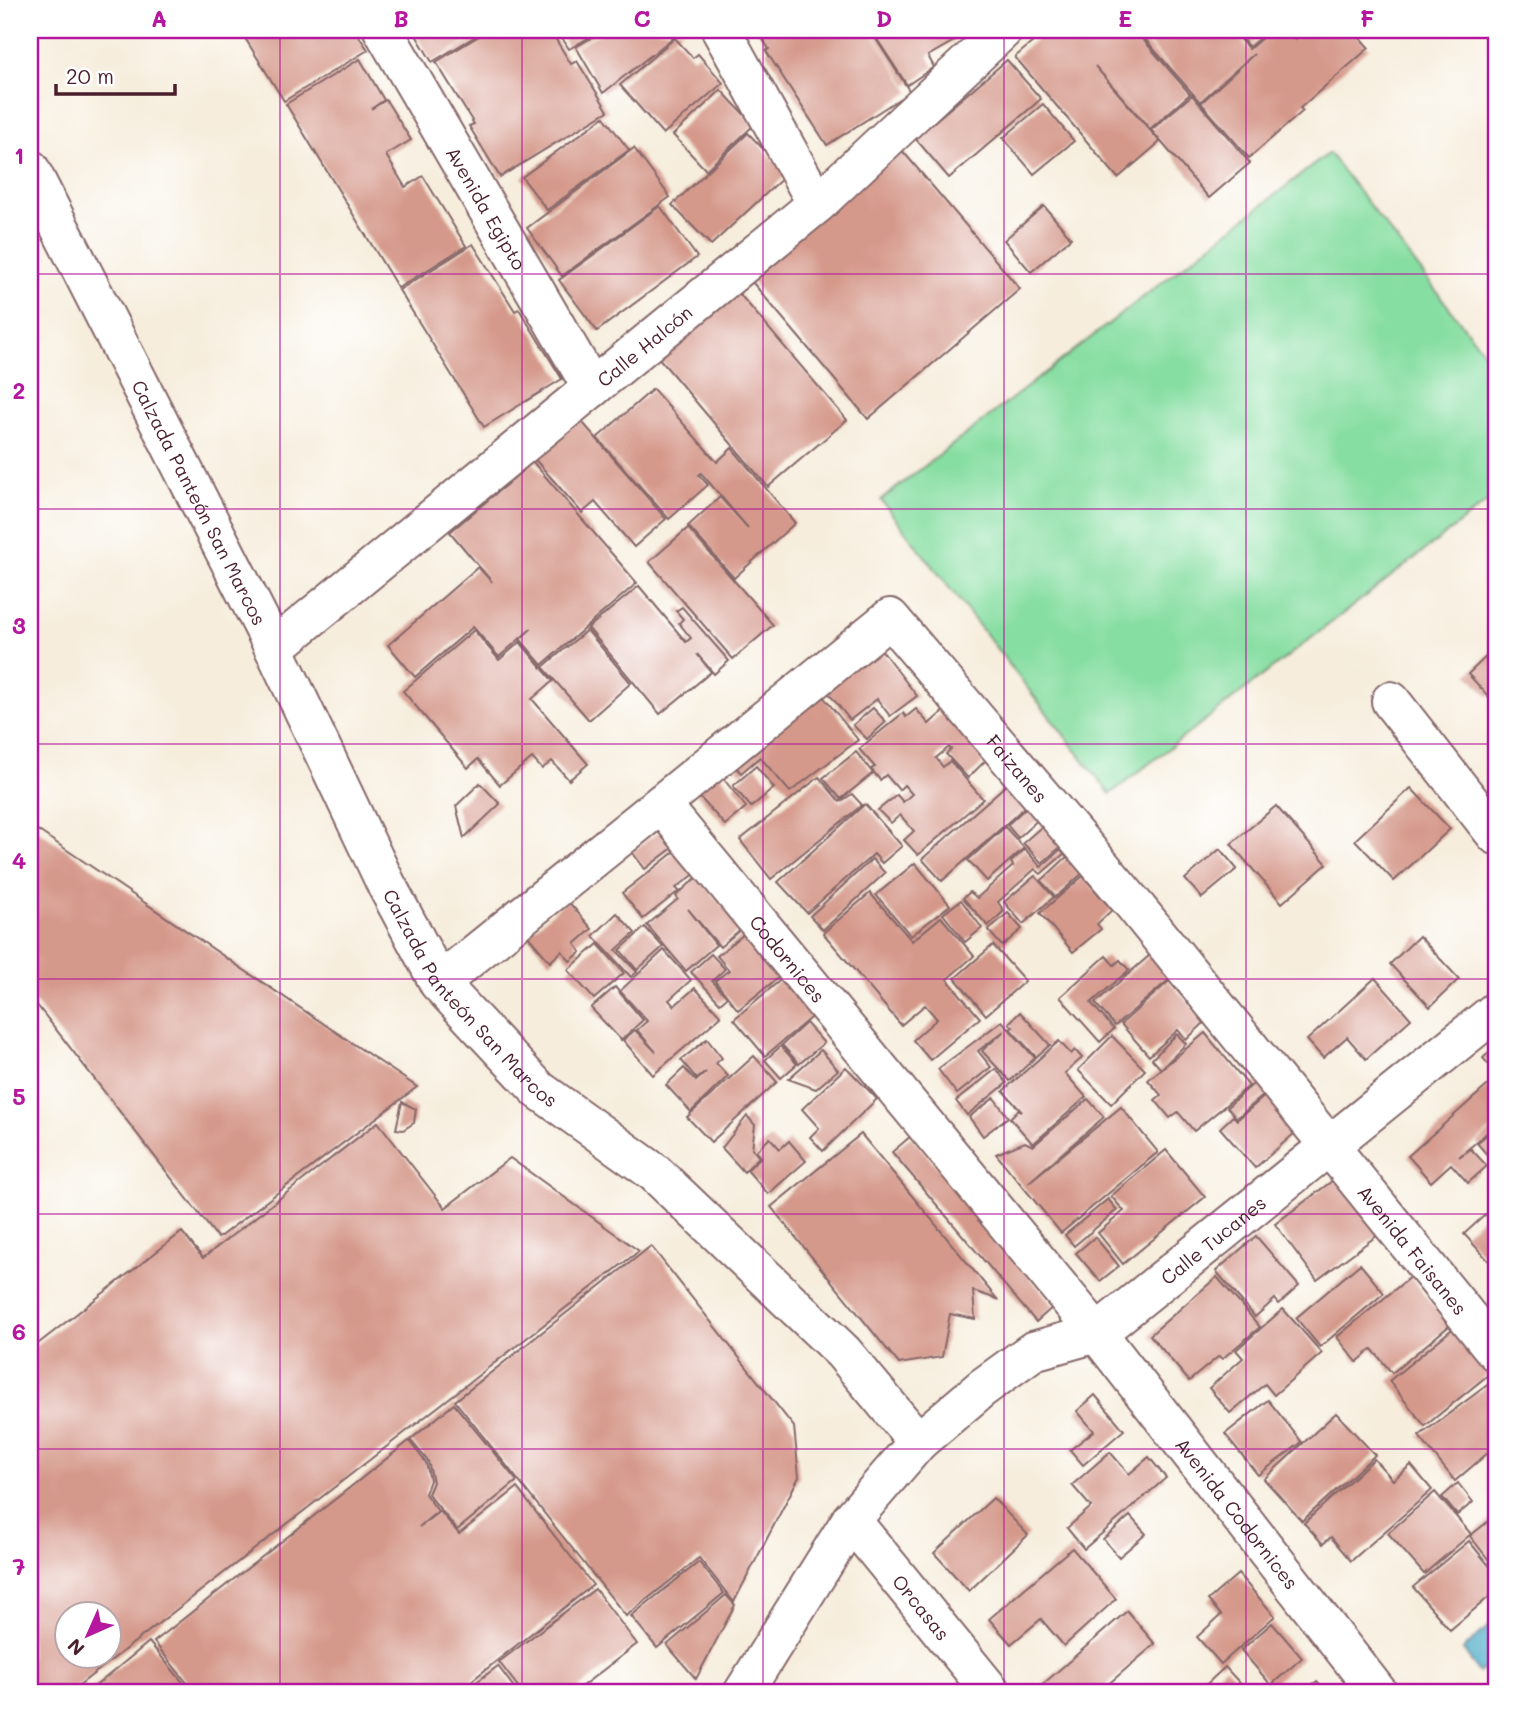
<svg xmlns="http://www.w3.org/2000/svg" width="1526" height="1723" font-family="Mali,sans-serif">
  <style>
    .green { fill: #87dea2; stroke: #687e66; stroke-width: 2 }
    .water { fill: #46aac6; stroke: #486478; stroke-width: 2 }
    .building { fill: #d5998b; fill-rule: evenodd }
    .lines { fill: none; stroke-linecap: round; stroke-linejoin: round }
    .minor-casing { stroke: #866769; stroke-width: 42 }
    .minor { stroke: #fff; stroke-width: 38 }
    .grid { fill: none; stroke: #b5179e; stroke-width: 2; stroke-opacity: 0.55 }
    .labels { text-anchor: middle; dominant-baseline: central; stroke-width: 5; stroke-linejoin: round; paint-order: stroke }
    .street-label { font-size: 19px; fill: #4a1f2b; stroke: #fff }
    .neatline { fill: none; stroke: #b5179e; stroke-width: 2.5 }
    .grid-label { font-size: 23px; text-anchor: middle; font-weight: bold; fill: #b5179e }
  </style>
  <rect width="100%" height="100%" fill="#fff"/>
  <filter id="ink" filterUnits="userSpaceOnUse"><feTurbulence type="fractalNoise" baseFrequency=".0143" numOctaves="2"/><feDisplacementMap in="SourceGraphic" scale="14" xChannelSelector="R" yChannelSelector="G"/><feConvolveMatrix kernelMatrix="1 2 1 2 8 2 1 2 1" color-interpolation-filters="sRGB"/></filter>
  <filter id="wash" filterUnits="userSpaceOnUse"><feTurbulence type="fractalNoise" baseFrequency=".00686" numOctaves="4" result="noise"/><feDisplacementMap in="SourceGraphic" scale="28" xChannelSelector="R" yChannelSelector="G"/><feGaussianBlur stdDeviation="1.57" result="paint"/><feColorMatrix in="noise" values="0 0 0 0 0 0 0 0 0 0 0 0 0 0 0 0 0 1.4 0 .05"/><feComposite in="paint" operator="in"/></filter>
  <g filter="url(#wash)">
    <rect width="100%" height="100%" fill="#f6eddc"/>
    <polygon class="green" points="1329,153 1496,368 1496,495 1110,794 881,500"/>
    <polygon class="water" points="1496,1619 1496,1659 1479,1673 1463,1650"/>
    <g id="blocks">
      <g class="building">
        <polygon points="258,30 355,30 368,50 284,101 245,38"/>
        <polygon points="413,30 486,30 432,62"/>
        <polygon points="489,30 550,30 571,64 577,61 608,111 500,177 469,126 474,124 436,62"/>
        <polygon points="557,30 602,30 569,49"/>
        <polygon points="605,30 683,30 603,93 576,47"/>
        <polygon points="757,30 870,30 910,92 827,145 766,51 769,49"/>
        <polygon points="871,30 973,30 928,56 934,67 907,85"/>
        <polygon points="1047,30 1135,30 1190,94 1150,129 1095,66 1160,142 1118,178 1015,57"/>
        <polygon points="1137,30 1232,30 1249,49 1271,30 1287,30 1295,39 1305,30 1353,30 1369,48 1300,108 1303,111 1249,158 1201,103 1254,54 1200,102"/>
        <polygon points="1234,30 1269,30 1249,47"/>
        <polygon points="675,38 693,58 698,54 723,83 663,134 620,85"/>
        <polygon points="360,59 384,100 371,109 386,100 411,140 386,155 405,187 423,176 466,246 398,288 286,104"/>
        <polygon points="1007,60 1041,99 949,178 915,138"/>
        <polygon points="721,90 754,125 706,170 673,135"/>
        <polygon points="1192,95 1250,163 1209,198 1151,130"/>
        <polygon points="1043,104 1074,141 1034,174 1003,138"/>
        <polygon points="604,117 629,150 547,210 522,177"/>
        <polygon points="748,133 787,174 711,245 672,205"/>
        <polygon points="634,148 670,197 562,276 527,228"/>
        <polygon points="900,148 1020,289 868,419 748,277"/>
        <polygon points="660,206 697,257 597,331 559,280"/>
        <polygon points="1044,206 1071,238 1031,272 1004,240"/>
        <polygon points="473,244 515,311 519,309 562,379 484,427 399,290"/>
        <polygon points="737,291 847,420 768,487 658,357"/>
        <polygon points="653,389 717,462 732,448 795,523 734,578 688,526 720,497 748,528 701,473 699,475 708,485 669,519 597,438"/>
        <polygon points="577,416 666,519 634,547 595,502 582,513 532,456"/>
        <polygon points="533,462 637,583 542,665 520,639 532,628 499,657 473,627 415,677 388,645 478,567 492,582 450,532"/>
        <polygon points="688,528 773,625 733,659 649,562"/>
        <polygon points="639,586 686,642 691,638 679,623 683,619 676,611 682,607 729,661 714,674 697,654 711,672 660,714 588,628"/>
        <polygon points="474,630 499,660 520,642 553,681 532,699 588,764 569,780 552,761 542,769 532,758 500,785 478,759 468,768 403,691"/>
        <polygon points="587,630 631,683 589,720 543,667"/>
        <polygon points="876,643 917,696 890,716 877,699 850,720 823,686"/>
        <polygon points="1496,647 1496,689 1489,697 1468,674"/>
        <polygon points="818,690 858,740 790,792 760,757 741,773 732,761"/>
        <polygon points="873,708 886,722 867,739 853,725"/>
        <polygon points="947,708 988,758 968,778 946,754 951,749 949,747 936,758 943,767 950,761 983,799 918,855 904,840 914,831 900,815 891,823 878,810 897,795 903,802 912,794 904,785 899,790 886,775 880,780 871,769 875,767 859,749 903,713 906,717 916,709 929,724"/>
        <polygon points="856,752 873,773 841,799 823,778"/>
        <polygon points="756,766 774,788 751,807 733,786"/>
        <polygon points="718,772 746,807 725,825 694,791"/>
        <polygon points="819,777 840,802 852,794 862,805 771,879 740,840"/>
        <polygon points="1014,778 1034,799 942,881 922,859"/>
        <polygon points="480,783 500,804 464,838 456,806"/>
        <polygon points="1411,788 1450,829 1394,881 1355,840"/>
        <polygon points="1031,803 1042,816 1018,838 1007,825"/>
        <polygon points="865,804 902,846 882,863 874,854 807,913 778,882"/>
        <polygon points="1276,806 1327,864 1282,903 1231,844"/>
        <polygon points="1047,822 1066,842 1042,863 1023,843"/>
        <polygon points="30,825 417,1087 218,1238 30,996"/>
        <polygon points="1005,827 1024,848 987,881 968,860"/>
        <polygon points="662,829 675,846 645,869 632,852"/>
        <polygon points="682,846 700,870 676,888 679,891 643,919 622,893"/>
        <polygon points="1025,849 1041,867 1061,849 1065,853 1041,874 1035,869 998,902 1004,911 988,926 963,898 970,892 977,898 1013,866 1011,862"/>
        <polygon points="1220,849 1237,869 1202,898 1185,879"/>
        <polygon points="1070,854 1085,871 1056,897 1041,881"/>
        <polygon points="872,859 885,873 823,930 810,916"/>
        <polygon points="915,863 950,905 911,936 876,895"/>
        <polygon points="1035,876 1054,897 1023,924 1004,902"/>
        <polygon points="1083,876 1112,910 1097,924 1101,929 1073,952 1040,913"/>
        <polygon points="697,877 742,928 720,947 688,909 716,945 686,971 647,925 678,899 676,896"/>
        <polygon points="870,893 912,941 941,917 974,956 947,979 980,1018 930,1060 913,1040 937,1019 925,1005 901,1025 823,933"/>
        <polygon points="567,900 592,929 575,944 581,952 570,961 562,951 550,962 527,935"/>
        <polygon points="961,900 982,928 965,942 943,914"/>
        <polygon points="617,913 635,933 616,950 637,972 631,977 593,936"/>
        <polygon points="1008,913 1022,929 1002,946 988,930"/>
        <polygon points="645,927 663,947 637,970 620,950"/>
        <polygon points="749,930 784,973 738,1010 715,981 729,970 717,956"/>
        <polygon points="1419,936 1459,979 1430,1007 1390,964"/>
        <polygon points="598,944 624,973 594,999 568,970"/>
        <polygon points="993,945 1025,981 986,1015 955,978"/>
        <polygon points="664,950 691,980 669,1000 674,1006 695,988 721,1016 653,1075 623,1040 635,1030 656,1052 637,1030 647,1021 620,991"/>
        <polygon points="711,954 725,969 712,981 727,997 720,1003 691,972"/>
        <polygon points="1150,955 1171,978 1115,1026 1095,1003"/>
        <polygon points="1106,956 1114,965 1120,960 1129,970 1091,1003 1114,1029 1100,1042 1060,997"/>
        <polygon points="784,977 815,1014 765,1056 734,1019"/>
        <polygon points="1375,978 1411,1019 1366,1059 1347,1037 1323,1058 1307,1040"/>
        <polygon points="1169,981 1205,1022 1186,1040 1178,1030 1149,1056 1121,1024"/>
        <polygon points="615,987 643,1020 621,1040 591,1008"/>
        <polygon points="1020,1012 1050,1045 1036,1057 1010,1029 1013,1027 1009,1023"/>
        <polygon points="1002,1021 1035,1058 1010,1081 982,1051 1004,1031 978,1051 991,1067 957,1094 938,1069"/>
        <polygon points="806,1023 824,1043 799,1064 782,1045"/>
        <polygon points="1205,1033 1249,1086 1194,1131 1178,1112 1170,1118 1155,1100 1161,1095 1148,1080"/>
        <polygon points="1177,1034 1186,1044 1161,1069 1152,1059"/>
        <polygon points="1112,1036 1145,1070 1111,1104 1078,1070"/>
        <polygon points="707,1039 722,1058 716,1063 728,1076 691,1112 666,1085 684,1068 696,1081 706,1072 697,1079 681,1060"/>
        <polygon points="1059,1041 1071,1054 1075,1050 1082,1058 1065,1073 1086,1097 1033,1144 1010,1118 1018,1110 1022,1112 1003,1091"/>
        <polygon points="781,1046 797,1064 781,1078 765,1060"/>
        <polygon points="1496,1046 1496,1073 1483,1058"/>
        <polygon points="821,1050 838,1070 816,1089 788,1079"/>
        <polygon points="754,1056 777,1082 711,1142 687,1117"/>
        <polygon points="846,1067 877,1099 823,1151 810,1137 819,1128 802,1109"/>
        <polygon points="996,1069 1007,1083 967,1115 956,1101"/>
        <polygon points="1260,1078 1270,1090 1237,1118 1227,1107"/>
        <polygon points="1496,1078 1496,1125 1459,1157 1471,1149 1487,1166 1468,1183 1451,1164 1431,1182 1408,1156"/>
        <polygon points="1273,1089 1304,1125 1255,1168 1220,1128 1233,1116 1237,1120"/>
        <polygon points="994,1098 1008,1117 983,1136 969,1117"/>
        <polygon points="1088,1099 1104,1117 1028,1183 1121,1107 1158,1152 1061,1233 996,1154 1025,1142 1033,1146"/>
        <polygon points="402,1102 416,1109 414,1123 403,1130 396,1129"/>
        <polygon points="747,1116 755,1125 752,1149 759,1157 744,1172 722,1148"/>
        <path d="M378,1122L445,1208L510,1158L639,1251L69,1693H30V1350L182,1232L203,1258ZM66,1614H108V1656H66Z"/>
        <polygon points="1496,1127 1496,1165 1477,1143"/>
        <polygon points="861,1134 997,1299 973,1291 975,1319 950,1314 942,1357 899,1364 771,1207"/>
        <polygon points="911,1136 1054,1306 1036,1322 892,1152"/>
        <polygon points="770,1138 780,1149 789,1141 806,1161 768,1194 747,1170 761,1157 756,1151"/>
        <polygon points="1166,1150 1205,1197 1123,1264 1098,1233 1124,1211 1111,1196"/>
        <polygon points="1332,1181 1339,1182 1379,1234 1317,1280 1275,1224"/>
        <polygon points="1108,1199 1117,1210 1074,1246 1065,1235"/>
        <polygon points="1496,1205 1496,1269 1464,1234"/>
        <polygon points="1256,1236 1299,1286 1279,1304 1275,1299 1255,1317 1216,1271"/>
        <polygon points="1095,1237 1119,1266 1100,1281 1076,1253"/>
        <polygon points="651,1246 794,1427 799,1477 734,1602 699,1558 626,1616 455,1401"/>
        <polygon points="1360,1264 1384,1293 1320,1347 1296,1318"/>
        <polygon points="1217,1277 1260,1327 1222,1359 1219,1356 1189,1381 1150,1335"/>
        <polygon points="1410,1277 1449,1326 1392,1373 1372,1349 1357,1362 1337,1337"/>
        <polygon points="1283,1309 1322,1353 1274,1395 1265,1384 1230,1413 1209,1388 1243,1358 1236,1350"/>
        <polygon points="1456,1326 1493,1371 1425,1426 1389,1381"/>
        <polygon points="1494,1380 1496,1446 1455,1481 1419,1436"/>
        <polygon points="1095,1395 1124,1430 1083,1465 1070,1450 1094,1431 1077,1411"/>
        <polygon points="1268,1400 1302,1442 1258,1475 1225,1434"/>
        <polygon points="454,1404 517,1481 457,1530 428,1494 433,1482 428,1461 410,1440"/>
        <polygon points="1336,1413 1375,1455 1302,1521 1264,1479"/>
        <polygon points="409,1441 426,1463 430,1480 425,1494 438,1511 419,1527 440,1511 459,1534 517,1488 593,1585 456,1693 195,1693 154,1642"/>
        <polygon points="1110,1452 1129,1474 1149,1457 1166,1478 1084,1549 1067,1528 1091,1507 1072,1485"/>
        <polygon points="1374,1459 1393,1480 1411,1465 1432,1490 1351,1561 1331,1537 1323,1544 1304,1523"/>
        <polygon points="1458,1483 1473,1502 1457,1515 1442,1497"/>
        <polygon points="1435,1492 1471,1534 1424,1574 1388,1533"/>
        <polygon points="993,1498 1028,1535 969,1591 934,1553"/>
        <polygon points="1496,1515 1496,1560 1492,1564 1470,1536"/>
        <polygon points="1130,1516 1146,1534 1119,1557 1103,1539"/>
        <polygon points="1469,1541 1496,1574 1496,1591 1450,1630 1413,1587"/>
        <polygon points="1072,1548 1116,1599 1064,1646 1041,1619 1011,1644 989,1619"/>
        <polygon points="699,1562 724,1593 657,1648 631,1616"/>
        <polygon points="1238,1574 1275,1616 1221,1664 1197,1637 1221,1615 1208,1600"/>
        <polygon points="595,1589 637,1644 573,1693 523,1693 499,1662"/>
        <polygon points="726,1595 735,1605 696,1679 667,1645"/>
        <polygon points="1127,1611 1155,1644 1098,1693 1051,1693 1043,1684"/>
        <polygon points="1272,1623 1302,1658 1271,1685 1241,1650"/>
        <polygon points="149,1642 192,1693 87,1693"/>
        <polygon points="498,1666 518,1693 462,1693"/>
        <polygon points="1225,1667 1249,1693 1197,1693"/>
        <polygon points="1317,1681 1327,1693 1301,1693"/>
      </g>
    </g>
  </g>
  <g filter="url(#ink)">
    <use href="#blocks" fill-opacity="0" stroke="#866769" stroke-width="2"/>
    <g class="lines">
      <g class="minor-casing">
        <g id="minor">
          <path id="s1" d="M383,30L592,388"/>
          <polyline points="721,30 817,204"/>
          <path id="s2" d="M30,169L274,648L386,884L439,983L539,1090L655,1173L843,1352L918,1442L851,1520L743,1693"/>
          <path id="s3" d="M274,648L817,204L1003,30"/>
          <polyline points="1391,701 1496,835"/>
          <path id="s4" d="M661,804L890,618L1135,906L1496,1352"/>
          <path id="s5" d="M439,983L661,804L1097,1333L1378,1693"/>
          <path id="s6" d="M918,1442L982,1388L1033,1351L1097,1333L1496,1011"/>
          <path id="s7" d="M851,1520L992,1693"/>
        </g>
      </g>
      <use href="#minor" class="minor"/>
    </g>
  </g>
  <path class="grid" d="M280,30V1693M522,30V1693M763,30V1693M1004,30V1693M1246,30V1693M30,274H1496M30,509H1496M30,744H1496M30,979H1496M30,1214H1496M30,1449H1496"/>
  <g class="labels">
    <g class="street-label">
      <text stroke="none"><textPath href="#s1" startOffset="206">Avenida Egipto</textPath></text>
      <text stroke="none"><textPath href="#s3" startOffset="478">Calle Halcón</textPath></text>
      <text stroke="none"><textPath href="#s2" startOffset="374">Calzada Panteón San Marcos</textPath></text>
      <text stroke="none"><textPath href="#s4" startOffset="492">Faizanes</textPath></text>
      <text stroke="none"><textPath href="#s5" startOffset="485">Codornices</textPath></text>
      <text stroke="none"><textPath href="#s2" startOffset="942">Calzada Panteón San Marcos</textPath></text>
      <text stroke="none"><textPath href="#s6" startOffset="362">Calle Tucanes</textPath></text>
      <text stroke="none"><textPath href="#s4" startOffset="1115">Avenida Faisanes</textPath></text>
      <text stroke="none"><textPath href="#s5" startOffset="1199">Avenida Codornices</textPath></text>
      <text stroke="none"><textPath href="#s7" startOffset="112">Orcasas</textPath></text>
    </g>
  </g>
  <rect width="1526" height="1723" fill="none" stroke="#fff" stroke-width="77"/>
  <g transform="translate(88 1635) rotate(225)"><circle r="33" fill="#ffffff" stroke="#b7a5aa" stroke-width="2"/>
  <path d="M0-5L12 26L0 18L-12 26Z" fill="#b5179e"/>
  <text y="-10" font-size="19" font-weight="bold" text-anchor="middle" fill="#4a1f2b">N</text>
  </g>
  <path d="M56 84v10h119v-10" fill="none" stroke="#4a1f2b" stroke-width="3.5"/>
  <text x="66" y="84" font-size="21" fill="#4a1f2b" stroke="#ffffff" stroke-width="5" paint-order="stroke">20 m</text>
  <rect x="38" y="38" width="1450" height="1646" class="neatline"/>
  <g class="grid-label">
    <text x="159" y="27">A</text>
    <text x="401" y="27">B</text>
    <text x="642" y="27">C</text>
    <text x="884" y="27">D</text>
    <text x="1125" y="27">E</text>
    <text x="1367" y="27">F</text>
    <text x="19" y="164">1</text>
    <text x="19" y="399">2</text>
    <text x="19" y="634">3</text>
    <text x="19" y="869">4</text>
    <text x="19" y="1105">5</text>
    <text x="19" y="1340">6</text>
    <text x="19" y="1575">7</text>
  </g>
</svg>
